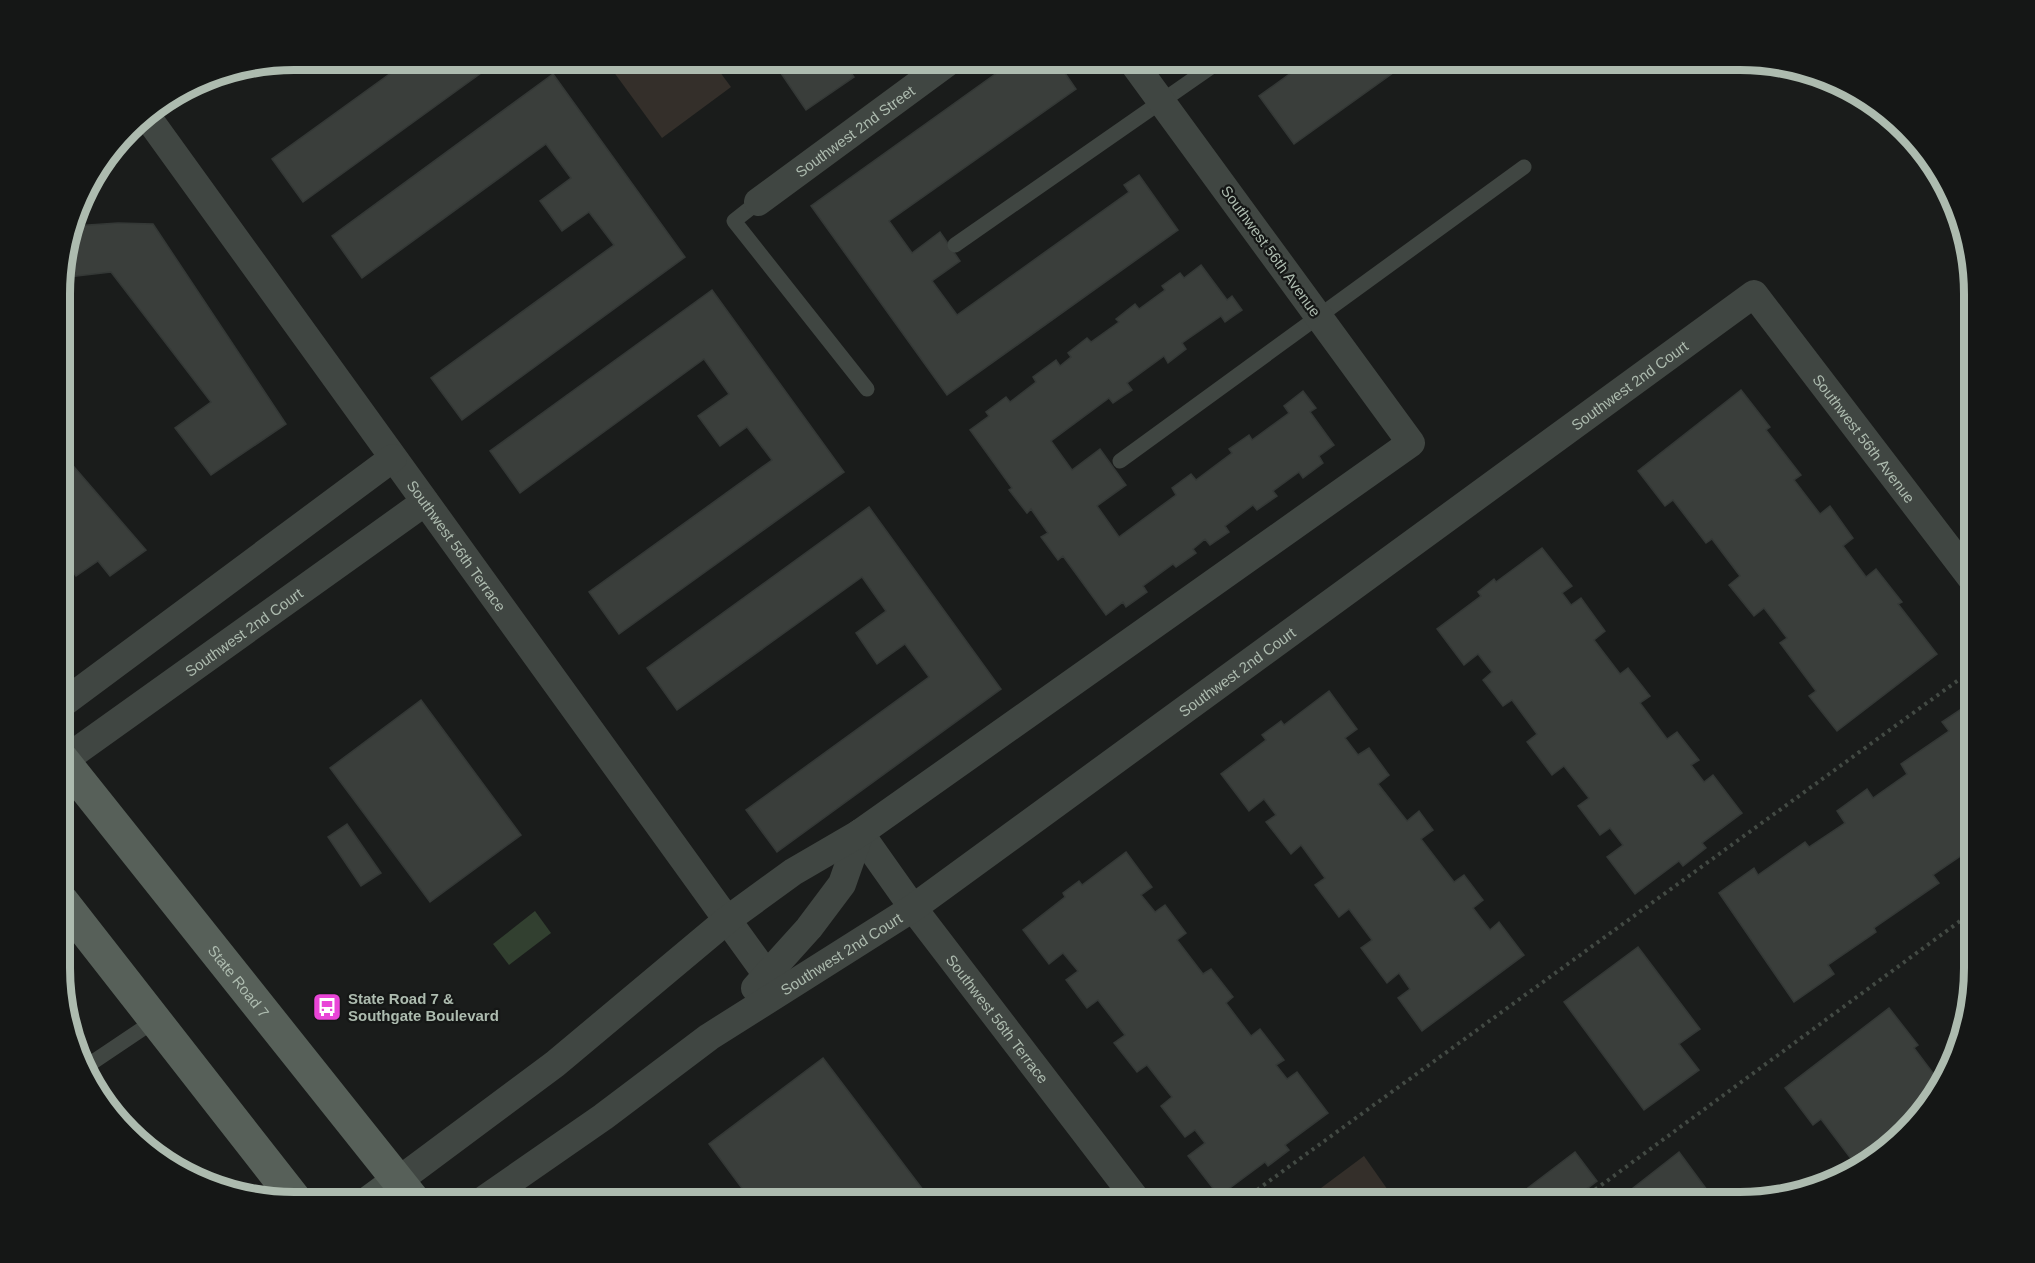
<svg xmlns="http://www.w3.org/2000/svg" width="2035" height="1263" font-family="Arial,sans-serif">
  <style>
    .green { fill: #342f2a }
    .water { fill: #324030 }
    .building { fill: #3a3e3b; stroke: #343836; stroke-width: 1.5 }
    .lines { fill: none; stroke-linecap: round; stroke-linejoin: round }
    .path { stroke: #434a44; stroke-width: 4; stroke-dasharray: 3 4.5; stroke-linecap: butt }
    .lane { stroke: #404642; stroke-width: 15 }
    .street { stroke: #404642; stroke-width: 28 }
    .secondary { stroke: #49514b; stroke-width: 33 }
    .primary { stroke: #576059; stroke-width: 33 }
    .labels { text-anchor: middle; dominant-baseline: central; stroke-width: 4.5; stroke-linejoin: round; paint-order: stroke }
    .street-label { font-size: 15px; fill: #adbbaf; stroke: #151716 }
    .poi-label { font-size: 15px; font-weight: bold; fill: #adbbaf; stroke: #151716; text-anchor: start }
    .rim { fill: none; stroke: #adbbaf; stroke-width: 8 }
  </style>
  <rect width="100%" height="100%" fill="#1a1c1b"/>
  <g class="green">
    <polygon points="605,60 711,60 731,87 662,138"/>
    <polygon points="1364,1156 1397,1203 1332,1203 1321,1188"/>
  </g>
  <polygon class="water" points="535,911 551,933 509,965 493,944"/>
  <g class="building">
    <polygon points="409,60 499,60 303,202 272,159"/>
    <polygon points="772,60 842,60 854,77 806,110"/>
    <polygon points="1015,60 1056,60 1076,89 889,221 912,253 940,232 960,261 932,281 957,315 1129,192 1124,185 1139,175 1178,230 947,395 811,206"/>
    <polygon points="1309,60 1411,60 1294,144 1259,96"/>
    <polygon points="553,74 685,257 462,420 431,378 614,245 589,212 562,231 540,201 571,178 546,144 362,278 332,236"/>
    <polygon points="118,223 153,224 286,424 211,475 175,428 211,402 111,272 68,277 62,281 62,265 74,226"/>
    <polygon points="1201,265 1227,300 1232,296 1242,310 1225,322 1221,316 1182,343 1186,349 1168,363 1164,356 1127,383 1132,390 1113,403 1109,398 1051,441 1072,470 1100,449 1126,485 1097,506 1119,537 1176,495 1172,488 1191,474 1196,480 1232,453 1229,449 1249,435 1252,440 1289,413 1284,406 1303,391 1316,408 1310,412 1334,445 1319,456 1323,463 1303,478 1299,472 1273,491 1277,496 1257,510 1253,505 1225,526 1229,532 1210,545 1205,539 1193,549 1196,553 1176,567 1173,564 1143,586 1147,592 1126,607 1123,602 1106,615 1063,556 1058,560 1041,537 1048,533 1031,509 1027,513 1009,490 1012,488 970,430 989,416 986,412 1006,397 1010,402 1036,382 1033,377 1056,360 1060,366 1071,357 1068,353 1087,338 1091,342 1119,322 1116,319 1135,304 1139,309 1165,290 1162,286 1180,273 1184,278"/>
    <polygon points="712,290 844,472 619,634 589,592 772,460 747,427 720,446 698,416 729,394 704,359 520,493 490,451"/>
    <polygon points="1741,390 1770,427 1766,430 1801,475 1794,480 1820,514 1830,506 1853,538 1843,546 1866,577 1876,569 1902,602 1898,604 1937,654 1837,731 1809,696 1816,691 1780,643 1787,638 1764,608 1754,616 1729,585 1740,576 1712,539 1706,543 1673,500 1665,506 1638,471"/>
    <polygon points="62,453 146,550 110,576 98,561 76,576 62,558"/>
    <polygon points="869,507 1001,689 777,852 746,810 929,677 905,644 877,664 856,633 886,611 862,577 677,710 647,668"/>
    <polygon points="1542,548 1572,586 1562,593 1571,605 1581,598 1605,631 1594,640 1620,674 1628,668 1650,696 1640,703 1667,739 1677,732 1699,760 1691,765 1704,782 1713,775 1742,813 1702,843 1706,848 1683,866 1679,861 1635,894 1607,857 1623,845 1610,828 1600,835 1578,806 1589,798 1564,766 1552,775 1527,742 1537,734 1512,700 1503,706 1483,680 1492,672 1478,654 1464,665 1437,629 1481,596 1478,592 1494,579 1496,582"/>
    <polygon points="1329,691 1357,729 1345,738 1358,755 1369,748 1389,775 1378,784 1407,821 1419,811 1433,830 1421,839 1454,882 1464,875 1483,900 1473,908 1490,930 1499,922 1524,955 1422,1031 1398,998 1410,989 1399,973 1387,983 1361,948 1372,940 1349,909 1339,917 1315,885 1325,878 1301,845 1291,854 1266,822 1276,815 1264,799 1249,811 1221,774 1266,740 1262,735 1281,721 1284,725"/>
    <polygon points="421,700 521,835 430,902 330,768"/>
    <polygon points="1975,700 1975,861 1968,851 1933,875 1939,883 1874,928 1876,932 1828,965 1834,974 1794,1002 1719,893 1754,868 1758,875 1805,842 1809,847 1845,823 1837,811 1867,789 1873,798 1907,774 1901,764 1949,731 1942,722"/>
    <polygon points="347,824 381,873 361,886 328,837"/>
    <polygon points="1126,852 1152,887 1141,895 1155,912 1165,905 1186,933 1177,940 1203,974 1211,969 1233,997 1226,1003 1251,1036 1260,1029 1284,1060 1276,1065 1287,1079 1297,1072 1328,1113 1285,1145 1289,1150 1268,1166 1265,1162 1219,1196 1188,1156 1205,1143 1195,1130 1185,1137 1161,1106 1172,1097 1147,1065 1137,1072 1114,1043 1125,1035 1098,1000 1087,1008 1066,980 1078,971 1063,953 1049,964 1023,930 1065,897 1063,893 1079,881 1082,885"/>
    <polygon points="1638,947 1700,1029 1679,1044 1699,1070 1644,1110 1564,1002"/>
    <polygon points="1889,1008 1918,1045 1914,1048 1942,1085 1936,1098 1865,1164 1862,1159 1855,1164 1821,1119 1813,1125 1785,1088"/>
    <polygon points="823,1058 933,1203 753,1203 709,1144"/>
    <polygon points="1575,1152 1597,1181 1568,1203 1508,1203"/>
    <polygon points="1679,1152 1707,1190 1704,1193 1711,1203 1614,1203"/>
  </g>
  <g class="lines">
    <g class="path">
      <polyline points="1239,1203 1975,668"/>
      <polyline points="1577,1203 1975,910"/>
    </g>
    <g class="lane">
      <polyline points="915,60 928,76"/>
      <polyline points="758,202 734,221 867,389"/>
      <polyline points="955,245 1221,60"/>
      <polyline points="1120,461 1524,167"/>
      <polyline points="87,1066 154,1021"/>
    </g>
    <g class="street">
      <path id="s1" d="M146,115L767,975"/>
      <path id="s2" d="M758,202L951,60"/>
      <polyline points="62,704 393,458"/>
      <path id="s3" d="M63,761L425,502"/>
      <path id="s4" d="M860,833L913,908L1139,1203"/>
      <polyline points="755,988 809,928 842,884 860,833"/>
      <polyline points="398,1181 555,1064 727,920 793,872 860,833 1411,443 1131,60"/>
      <path id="s5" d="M479,1203L603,1117L709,1037L913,908L1754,294L1975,583"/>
    </g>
    <polyline class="secondary" points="368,1203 398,1181"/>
    <g class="primary">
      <path id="s6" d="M62,759L416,1203"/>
      <polyline points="62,901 298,1203"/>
    </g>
  </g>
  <defs>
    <g id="bus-square" transform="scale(1.5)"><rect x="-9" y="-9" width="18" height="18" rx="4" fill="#e945d7" stroke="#151716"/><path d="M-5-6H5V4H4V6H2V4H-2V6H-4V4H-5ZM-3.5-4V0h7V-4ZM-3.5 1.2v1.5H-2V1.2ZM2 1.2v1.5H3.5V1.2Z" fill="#fff"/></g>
  </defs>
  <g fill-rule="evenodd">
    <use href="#bus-square" x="327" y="1007"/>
  </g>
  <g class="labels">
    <g class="street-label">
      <text stroke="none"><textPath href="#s2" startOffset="120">Southwest 2nd Street</textPath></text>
      <text transform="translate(1271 251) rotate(54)">Southwest 56th Avenue</text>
      <text stroke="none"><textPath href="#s5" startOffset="1412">Southwest 2nd Court</textPath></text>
      <text stroke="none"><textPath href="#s5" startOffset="1748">Southwest 56th Avenue</textPath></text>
      <text stroke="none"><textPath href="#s1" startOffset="531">Southwest 56th Terrace</textPath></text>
      <text stroke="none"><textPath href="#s3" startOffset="222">Southwest 2nd Court</textPath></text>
      <text stroke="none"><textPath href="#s5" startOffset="926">Southwest 2nd Court</textPath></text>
      <text stroke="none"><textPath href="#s5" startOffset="440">Southwest 2nd Court</textPath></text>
      <text stroke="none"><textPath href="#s6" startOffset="284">State Road 7</textPath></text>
      <text stroke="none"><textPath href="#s4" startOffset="231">Southwest 56th Terrace</textPath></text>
    </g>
    <g class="poi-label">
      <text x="348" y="998">State Road 7 &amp;<tspan x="348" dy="17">Southgate Boulevard</tspan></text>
    </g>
  </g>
  <path d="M0 0H2035V1263H0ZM294 70H1740A224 224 0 0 1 1964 294V968A224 224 0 0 1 1740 1192H294A224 224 0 0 1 70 968V294A224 224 0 0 1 294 70Z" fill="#151716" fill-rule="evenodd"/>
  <path class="rim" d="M294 70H1740A224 224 0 0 1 1964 294V968A224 224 0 0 1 1740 1192H294A224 224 0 0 1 70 968V294A224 224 0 0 1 294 70Z"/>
</svg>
